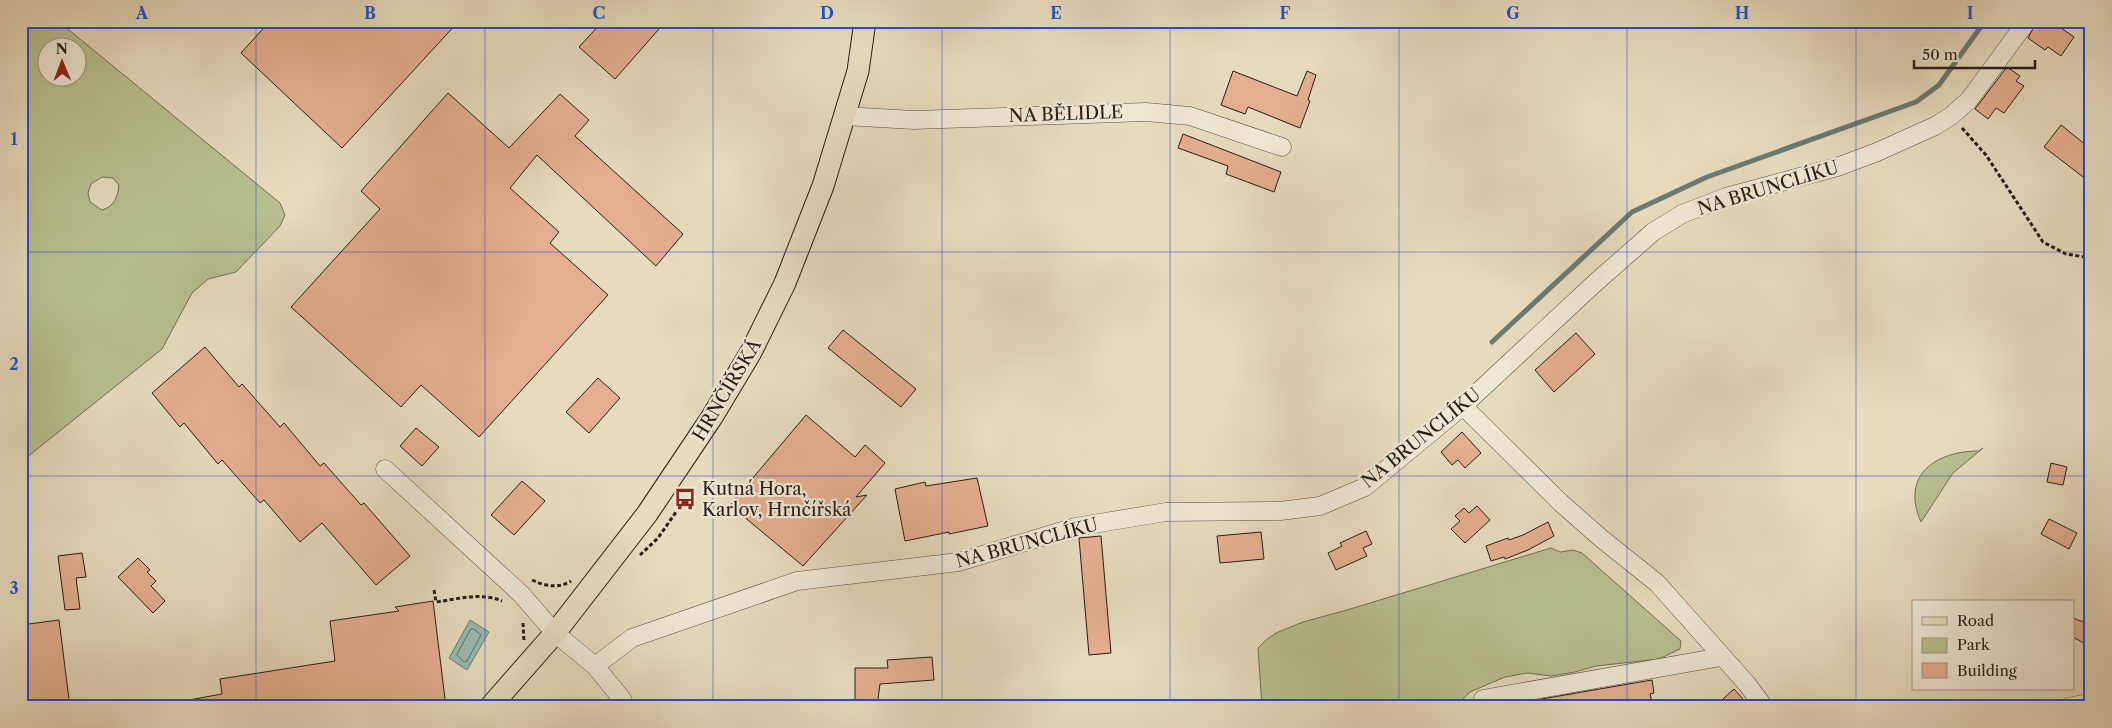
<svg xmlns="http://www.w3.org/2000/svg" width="2112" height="728" font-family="'Libre Caslon Text',serif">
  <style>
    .green { fill: #b8c090; stroke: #706e54; fill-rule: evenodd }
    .water { fill: #97bbb1; stroke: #6a7b73 }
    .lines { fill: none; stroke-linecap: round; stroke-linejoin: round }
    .shore { stroke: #5f6c64; stroke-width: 1 }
    .stream { stroke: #6a7b73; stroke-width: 5 }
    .building { fill: #e5ae90; stroke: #271c17 }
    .minor-casing { stroke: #574c41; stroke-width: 19 }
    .major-casing { stroke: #271c17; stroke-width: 23 }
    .path { stroke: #271c17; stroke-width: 3; stroke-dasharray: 4 2.5; stroke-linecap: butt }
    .minor { stroke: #efe8d5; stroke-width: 18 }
    .major { stroke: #e7dbbe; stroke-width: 21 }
    .grid { fill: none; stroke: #1d4ed8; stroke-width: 1; stroke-opacity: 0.55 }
    .labels { text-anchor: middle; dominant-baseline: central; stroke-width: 4.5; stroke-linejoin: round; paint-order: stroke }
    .street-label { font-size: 18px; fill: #271c17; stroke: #efe8d5 }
    .poi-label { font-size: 18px; fill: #271c17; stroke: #efe8d5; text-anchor: start }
    .neatline { fill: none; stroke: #1d4ed8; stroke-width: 2 }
    .grid-label { font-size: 16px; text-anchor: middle; font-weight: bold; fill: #1d4ed8 }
  </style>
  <rect width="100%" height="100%" fill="#e7dbbe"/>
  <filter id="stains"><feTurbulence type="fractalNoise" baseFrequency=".004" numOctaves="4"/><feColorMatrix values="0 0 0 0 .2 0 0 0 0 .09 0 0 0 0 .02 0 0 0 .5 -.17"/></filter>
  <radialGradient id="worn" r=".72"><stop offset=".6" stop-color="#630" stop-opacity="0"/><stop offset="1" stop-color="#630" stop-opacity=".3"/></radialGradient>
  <g class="green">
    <path d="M21,21H58L280,203L285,215L280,226L236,272L208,279L192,293L162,349L21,462ZM48,48H78V78H48ZM102,177L113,178L119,185C118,196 114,207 102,210L90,202L88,193L91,184Z"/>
    <path d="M1983,448L1953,473L1921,522C1900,475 1936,451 1979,451Z"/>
    <polygon points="1551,548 1560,552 1573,550 1582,553 1681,641 1680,649 1659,659 1596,666 1575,672 1551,676 1527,673 1505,677 1470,692 1459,703 1444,707 1366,707 1365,705 1359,707 1262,707 1258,648 1266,640 1276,633 1303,622 1347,610"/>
  </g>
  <polygon class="water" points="470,620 489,632 467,670 449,658"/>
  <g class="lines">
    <polygon class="shore" points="471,629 474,629 481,635 467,661 464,662 457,655"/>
    <polyline class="stream" points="1492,342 1632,212 1707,177 1916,102 1939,85 1985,21"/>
  </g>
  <g class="building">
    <polygon points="270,21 459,21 342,148 241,53"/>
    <polygon points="603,21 666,21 615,79 579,47"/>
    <polygon points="2037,21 2066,21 2061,28 2074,37 2061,56 2048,47 2045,50 2028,38"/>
    <polygon points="2007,67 2020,76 2016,81 2024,86 2004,113 1996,108 1988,119 1975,109"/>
    <polygon points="1233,71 1297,96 1307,71 1316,75 1308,100 1310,101 1300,128 1248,107 1245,114 1221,105"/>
    <polygon points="448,93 509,148 560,94 589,120 575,136 683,234 656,266 537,155 510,188 559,232 550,243 608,295 479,437 421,385 401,407 291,307 380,209 361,191"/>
    <polygon points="2061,125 2091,149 2091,183 2044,147"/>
    <polygon points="1183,134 1281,172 1274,192 1226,174 1228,166 1178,148"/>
    <polygon points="843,330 916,389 901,407 828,348"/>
    <polygon points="1576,333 1595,354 1554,392 1535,370"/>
    <polygon points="205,347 239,387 242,384 280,427 284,423 320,466 324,463 361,505 364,503 410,556 376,585 322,523 300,542 264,500 260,503 222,460 218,464 184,423 180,427 152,393"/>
    <polygon points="598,378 620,398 589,433 566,412"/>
    <polygon points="806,415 855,457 865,445 885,463 856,497 867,495 803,566 730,505"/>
    <polygon points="416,428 439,447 422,466 400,446"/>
    <polygon points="1462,432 1481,453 1465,468 1458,460 1452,465 1441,452"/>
    <polygon points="2051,463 2067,467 2063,485 2047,482"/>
    <polygon points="977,478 988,526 949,534 949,532 905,541 895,489 925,482 926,486"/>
    <polygon points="522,481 545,501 514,535 491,515"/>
    <polygon points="1477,506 1490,520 1465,543 1451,529 1460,521 1455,516 1464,508 1469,513"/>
    <polygon points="2049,519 2077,533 2069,549 2041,534"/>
    <polygon points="1548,522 1554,536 1528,550 1505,559 1504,557 1491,561 1486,546 1508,538 1509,540 1523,535"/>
    <polygon points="1366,531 1372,544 1363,548 1367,556 1336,570 1328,553 1342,546 1340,543"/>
    <polygon points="1261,532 1264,559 1220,563 1217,536"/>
    <polygon points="1101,536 1111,653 1089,655 1079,538"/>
    <polygon points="82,553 86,577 76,578 80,609 65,610 58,556"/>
    <polygon points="138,558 150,570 147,572 156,581 151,586 165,601 153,613 118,577"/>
    <polygon points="433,601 446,707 189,707 189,700 222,694 220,679 335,661 330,621 399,611 395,607"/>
    <polygon points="2073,618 2091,625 2091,647 2073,637"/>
    <polygon points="59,620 70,707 21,707 21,625"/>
    <polygon points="932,657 934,680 880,684 877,707 855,707 855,668 888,668 887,660"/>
    <polygon points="1652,680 1654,693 1650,694 1652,702 1627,707 1530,707 1530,701"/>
    <polygon points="1734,689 1743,699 1734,707 1714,707"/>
  </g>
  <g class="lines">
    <g class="minor-casing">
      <g id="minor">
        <polyline points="844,116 914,120 1146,112 1190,116 1282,147"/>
        <polyline points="1463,406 1561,503 1602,539 1657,583 1747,684 1764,707"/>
        <polyline points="385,469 521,594 555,633 595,666 622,699 625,707"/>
        <polyline points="595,666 632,638 797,581 959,562 1075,527 1166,512 1280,511 1320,506 1365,487 1463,406 1595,283 1653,232 1682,214 1726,197 1837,167 1877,152 1935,126 1951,116 1969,100 2027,21"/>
        <polyline points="1483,699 1721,657"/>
        <polyline points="2068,707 2088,703"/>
      </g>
    </g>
    <g class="major-casing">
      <polyline id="major" points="490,707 555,633 647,514 712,417 751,352 785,283 823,186 858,71 865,21"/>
    </g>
    <g class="path">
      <polyline points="1962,128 1986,155 2043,242 2066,254 2091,258"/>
      <polyline points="640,555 658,538 685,499"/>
      <path d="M532,580C545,586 558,589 571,581"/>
      <path d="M434,590L436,602C458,599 481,592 502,601"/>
      <polyline points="523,623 524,641"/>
    </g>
    <use href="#minor" class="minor"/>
    <use href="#major" class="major"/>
  </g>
  <path class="grid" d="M256,21V707M485,21V707M713,21V707M942,21V707M1170,21V707M1399,21V707M1627,21V707M1856,21V707M21,252H2091M21,476H2091"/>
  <defs>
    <g id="bus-bare" transform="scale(1.725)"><path d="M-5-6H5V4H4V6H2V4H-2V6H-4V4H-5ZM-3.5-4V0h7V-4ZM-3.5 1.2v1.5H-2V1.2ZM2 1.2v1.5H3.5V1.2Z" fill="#8f2418" stroke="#efe8d5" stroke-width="2.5" paint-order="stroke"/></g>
  </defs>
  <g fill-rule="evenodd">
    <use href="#bus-bare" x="685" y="499"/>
  </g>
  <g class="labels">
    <g class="street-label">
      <text transform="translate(1066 114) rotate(-2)">NA BĚLIDLE</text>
      <text transform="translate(1768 188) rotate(-17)">NA BRUNCLÍKU</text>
      <text transform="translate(727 390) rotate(-59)">HRNČÍŘSKÁ</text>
      <text transform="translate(1421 438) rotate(-39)">NA BRUNCLÍKU</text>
      <text transform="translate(1027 543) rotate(-15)">NA BRUNCLÍKU</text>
    </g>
    <g class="poi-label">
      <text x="702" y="489">Kutná Hora,<tspan x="702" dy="21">Karlov, Hrnčířská</tspan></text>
    </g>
  </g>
  <rect width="2112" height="728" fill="none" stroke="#e7dbbe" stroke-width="55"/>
  <rect x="1912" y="600" width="162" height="90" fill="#efe8d5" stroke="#9f9689"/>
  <rect x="1922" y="617" width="25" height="8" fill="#e7dbbe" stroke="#9f9689"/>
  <text x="1957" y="626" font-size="15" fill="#271c17">Road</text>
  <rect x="1922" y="638" width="25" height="15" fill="#b8c090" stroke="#9f9689"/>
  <text x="1957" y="650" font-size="15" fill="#271c17">Park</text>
  <rect x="1922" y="663" width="25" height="15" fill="#e5ae90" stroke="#9f9689"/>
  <text x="1957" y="676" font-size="15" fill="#271c17">Building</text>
  <g transform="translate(62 62) rotate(359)"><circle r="24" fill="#efe8d5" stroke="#9f9689"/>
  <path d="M0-4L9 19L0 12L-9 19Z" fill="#8f2418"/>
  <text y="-8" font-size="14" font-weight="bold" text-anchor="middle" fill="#271c17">N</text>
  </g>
  <path d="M1914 60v8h121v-8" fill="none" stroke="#271c17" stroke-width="2.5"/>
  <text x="1922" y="60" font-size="15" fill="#271c17" stroke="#efe8d5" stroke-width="4" paint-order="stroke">50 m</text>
  <rect x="28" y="28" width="2056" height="672" class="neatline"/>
  <g class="grid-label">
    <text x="142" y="19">A</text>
    <text x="370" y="19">B</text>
    <text x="599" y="19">C</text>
    <text x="827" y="19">D</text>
    <text x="1056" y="19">E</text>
    <text x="1285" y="19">F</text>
    <text x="1513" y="19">G</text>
    <text x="1742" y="19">H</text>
    <text x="1970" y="19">I</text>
    <text x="14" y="145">1</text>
    <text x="14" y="370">2</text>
    <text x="14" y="594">3</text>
  </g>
  <rect width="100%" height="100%" filter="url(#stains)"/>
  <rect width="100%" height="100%" fill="url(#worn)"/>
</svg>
